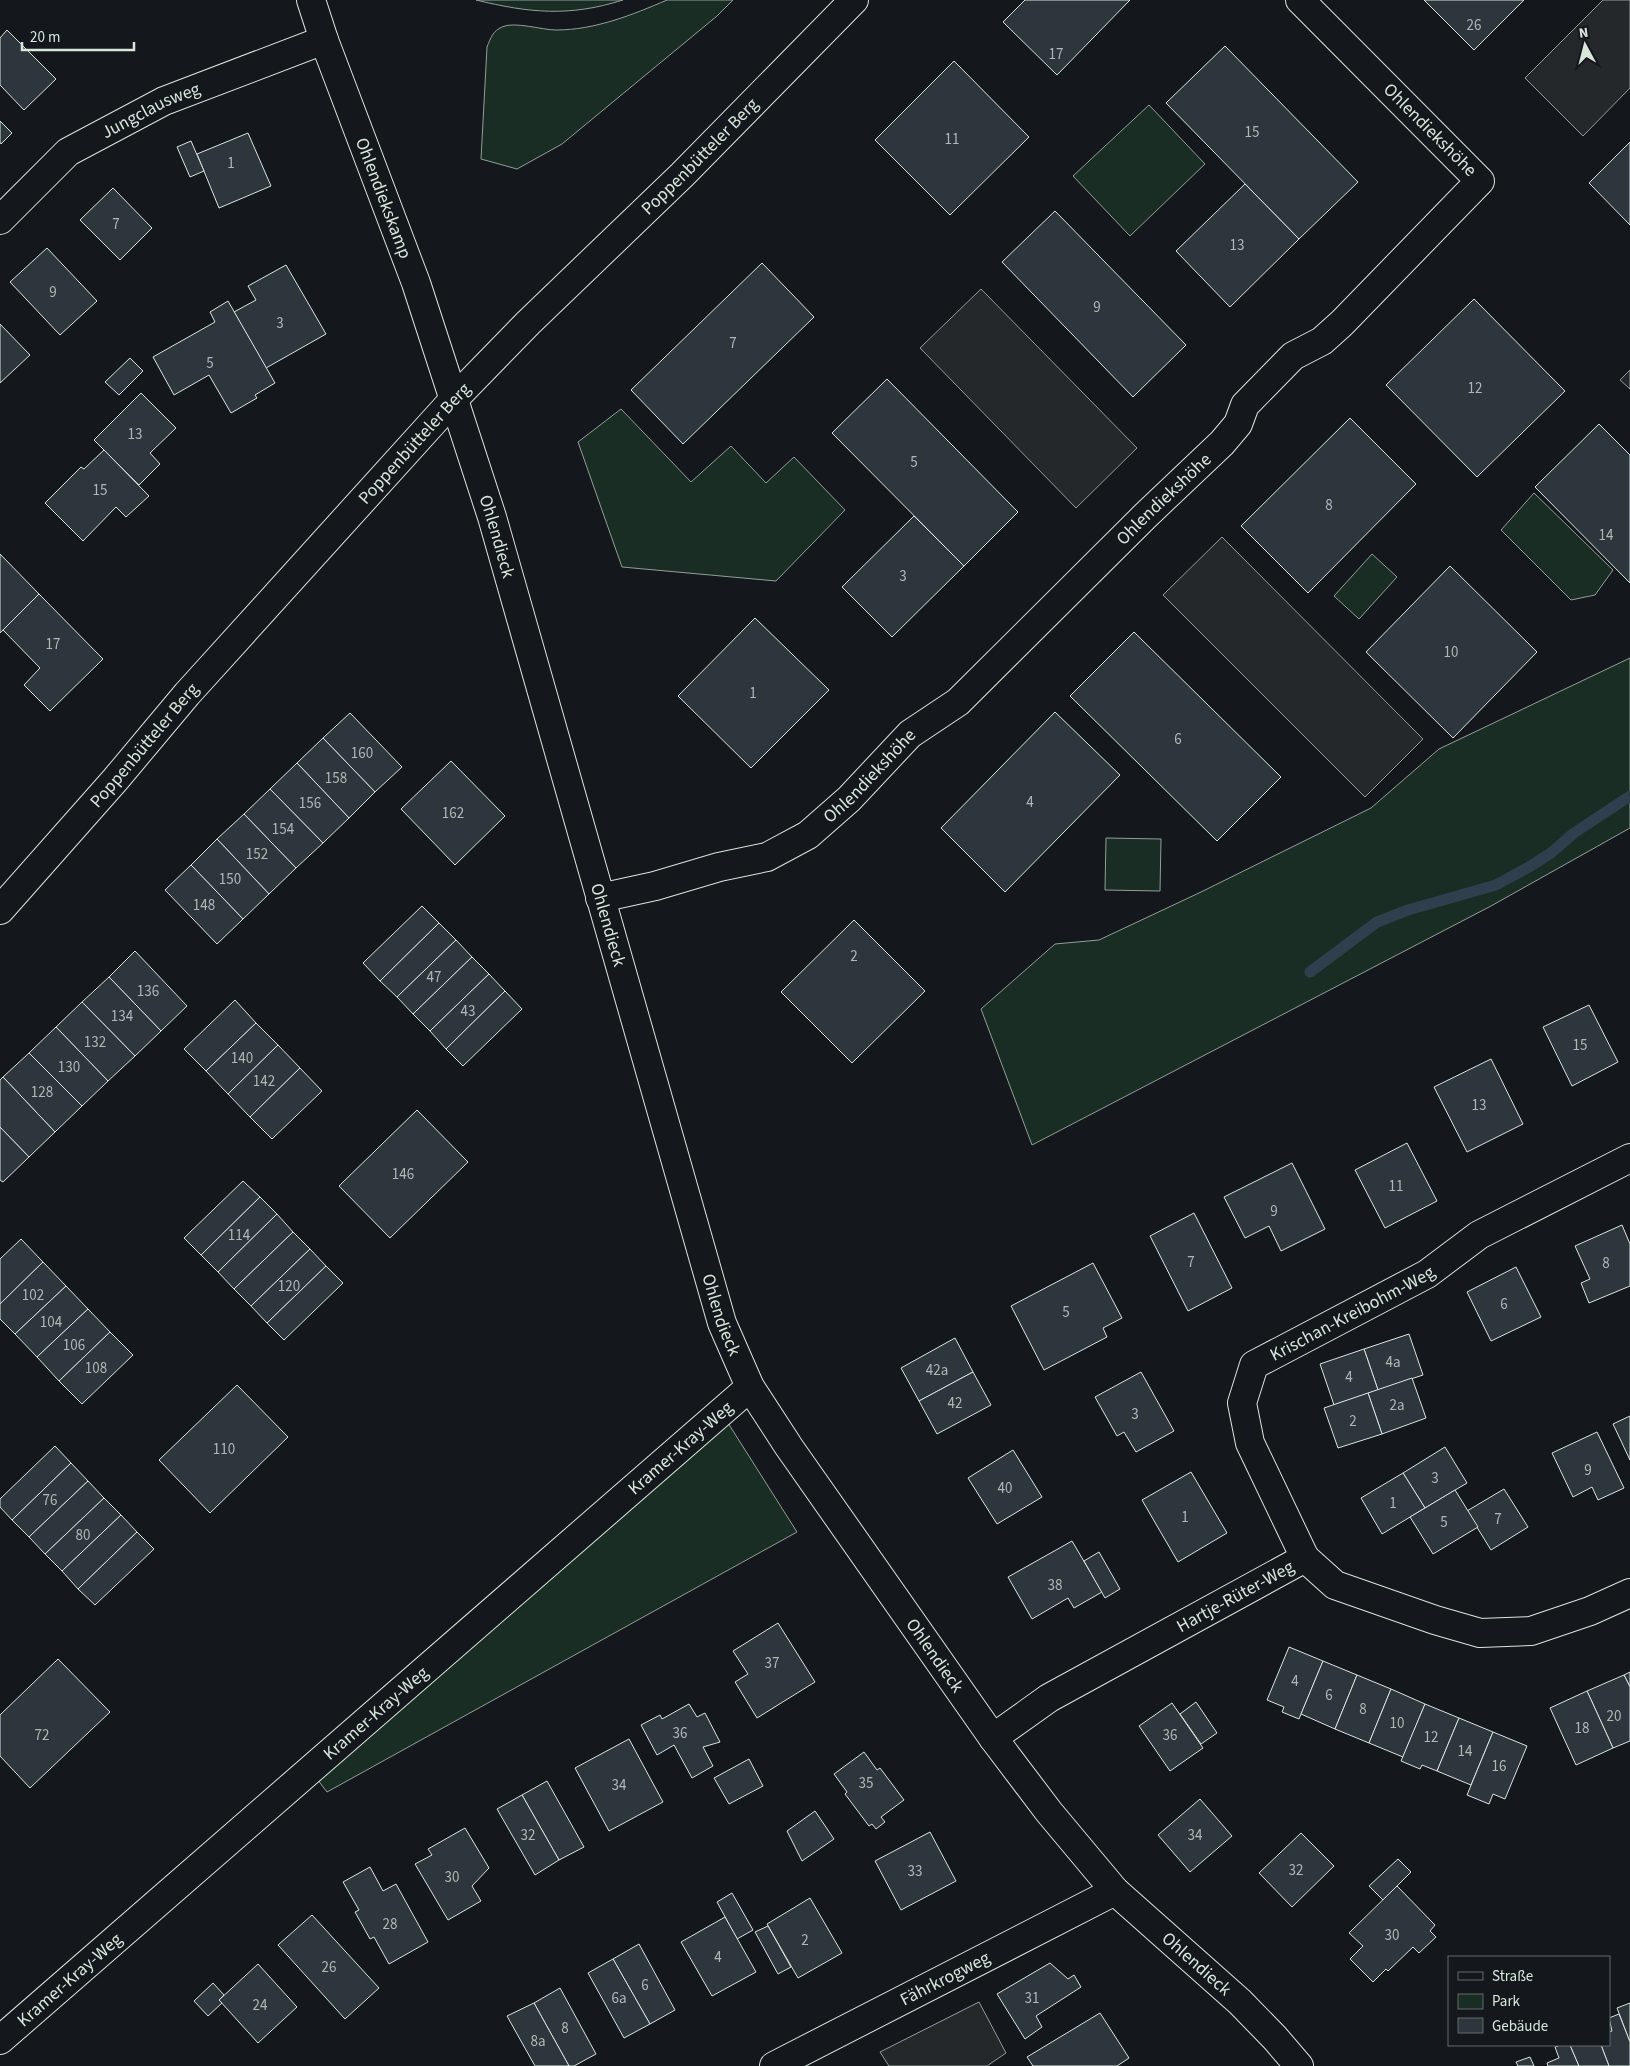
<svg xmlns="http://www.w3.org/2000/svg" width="1630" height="2066" font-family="'Source Sans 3',sans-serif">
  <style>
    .green { fill: #1a2d24; stroke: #939e99 }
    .parking { fill: #24282b; stroke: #939e99 }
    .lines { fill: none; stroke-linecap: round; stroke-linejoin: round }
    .stream { stroke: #2f3f4d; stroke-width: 11 }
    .building { fill: #2c363c; stroke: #d8e6dc }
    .minor-casing { stroke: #d8e6dc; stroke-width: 30 }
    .secondary-casing { stroke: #d8e6dc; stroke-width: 30 }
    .minor { stroke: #14181c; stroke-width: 28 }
    .secondary { stroke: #14181c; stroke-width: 28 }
    .labels { text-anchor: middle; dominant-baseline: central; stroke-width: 4; stroke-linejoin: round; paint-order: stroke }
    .number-label { font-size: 15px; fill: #adbab4 }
    .street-label { font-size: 18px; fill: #d8e6dc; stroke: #14181c }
  </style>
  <rect width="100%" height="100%" fill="#14181c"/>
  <g class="green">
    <path d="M476,0H623C569,17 530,13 476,0Z"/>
    <path d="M667,0H733L717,16L562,144L517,169L481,159L487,47C491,37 493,31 502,27C514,21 542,30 556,30C595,30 632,15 667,0Z"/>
    <polygon points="1149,105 1205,164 1130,236 1073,176"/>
    <polygon points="621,409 691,482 731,446 766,483 794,457 845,510 776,581 622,567 578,442"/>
    <polygon points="1534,493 1613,570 1595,595 1571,600 1501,530"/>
    <polygon points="1372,554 1397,577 1359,619 1334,596"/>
    <polygon points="1630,658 1630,828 1491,906 1032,1145 981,1009 1055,944 1099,940 1201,892 1371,808 1439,749"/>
    <polygon points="1106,838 1161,839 1160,891 1105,890"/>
    <polygon points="728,1423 797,1532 327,1792 317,1779"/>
  </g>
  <g class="parking">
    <polygon points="1603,0 1630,0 1630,88 1583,136 1525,78"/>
    <polygon points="981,289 1137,448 1076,508 920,348"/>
    <polygon points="1630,370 1630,389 1620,380"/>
    <polygon points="1222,537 1423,739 1365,797 1163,595"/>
    <polygon points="979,2002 1006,2053 987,2066 889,2066 880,2052"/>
  </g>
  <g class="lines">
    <polyline class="stream" points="1310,972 1377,922 1408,910 1496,885 1529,867 1551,853 1574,833 1630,796"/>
  </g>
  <g class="building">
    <polygon points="1025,0 1130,0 1057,75 1003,22"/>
    <polygon points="1424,0 1524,0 1474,50"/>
    <polygon points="7,30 56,79 24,110 0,85 0,38"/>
    <polygon points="1225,46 1358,182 1299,239 1166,103"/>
    <polygon points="954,61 1029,137 950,215 875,140"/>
    <polygon points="0,121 12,133 1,144 0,142"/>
    <polygon points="248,133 271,186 219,208 197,154"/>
    <polygon points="191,141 204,171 190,177 177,147"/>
    <polygon points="1630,142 1630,225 1589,183"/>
    <polygon points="1245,184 1299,239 1230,307 1176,251"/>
    <polygon points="113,188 152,228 120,260 80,220"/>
    <polygon points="1055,211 1186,345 1133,397 1002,262"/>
    <polygon points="47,248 97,301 60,335 10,282"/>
    <polygon points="762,263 814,317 683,444 631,390"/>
    <polygon points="286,265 326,334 266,368 234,312 256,300 248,286"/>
    <polygon points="1474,299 1565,391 1477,477 1386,385"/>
    <polygon points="228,301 275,383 255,395 257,398 231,413 209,375 174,395 153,357 215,322 210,312"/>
    <polygon points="0,324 30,355 0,383"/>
    <polygon points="130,358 143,371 119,395 105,382"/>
    <polygon points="887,379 1018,512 964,566 832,433"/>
    <polygon points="141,393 176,428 150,453 160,464 139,485 94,440"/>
    <polygon points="1350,418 1416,484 1308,593 1241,526"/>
    <polygon points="1599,424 1630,455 1630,583 1535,487"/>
    <polygon points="104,450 149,496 126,517 116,507 83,541 45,503 81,467 84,469"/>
    <polygon points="914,516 964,566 892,637 842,587"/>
    <polygon points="0,554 39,594 0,633"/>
    <polygon points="1450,566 1537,652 1453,738 1366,652"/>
    <polygon points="39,594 103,659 50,711 24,685 40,668 3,630"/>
    <polygon points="755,618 829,690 751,768 678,696"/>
    <polygon points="1134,632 1281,777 1217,841 1070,696"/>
    <polygon points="1055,712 1120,775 1005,892 941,828"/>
    <polygon points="350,713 402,767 375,792 323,738"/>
    <polygon points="323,738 375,792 349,818 297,763"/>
    <polygon points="451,761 505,816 455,865 401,809"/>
    <polygon points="297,763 349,818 323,843 270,789"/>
    <polygon points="270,789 323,843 296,868 244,814"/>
    <polygon points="244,814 296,868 269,894 217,839"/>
    <polygon points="217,839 269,894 243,919 191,865"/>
    <polygon points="191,865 243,919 217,944 165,890"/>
    <polygon points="422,906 439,923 380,981 363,963"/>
    <polygon points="854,920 925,991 852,1063 781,992"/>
    <polygon points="439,923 456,940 397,997 380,981"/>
    <polygon points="456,940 472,957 413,1014 397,997"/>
    <polygon points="135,951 187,1006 161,1031 109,977"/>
    <polygon points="472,957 489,974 430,1031 413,1014"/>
    <polygon points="489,974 505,991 446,1049 430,1031"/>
    <polygon points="109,977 161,1031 135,1056 82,1002"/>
    <polygon points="505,991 522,1009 463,1066 446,1049"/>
    <polygon points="235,1000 256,1023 206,1071 184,1049"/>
    <polygon points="82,1002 135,1056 108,1081 56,1027"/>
    <polygon points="1589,1005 1618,1062 1572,1086 1543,1027"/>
    <polygon points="256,1023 278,1045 228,1094 206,1071"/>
    <polygon points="56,1027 108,1081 82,1106 29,1053"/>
    <polygon points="278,1045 300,1068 250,1117 228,1094"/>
    <polygon points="29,1053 82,1106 55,1132 3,1077"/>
    <polygon points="1491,1059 1523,1124 1467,1152 1434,1087"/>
    <polygon points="300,1068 322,1091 272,1139 250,1117"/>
    <polygon points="3,1077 55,1132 29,1157 0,1127 0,1080"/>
    <polygon points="417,1110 468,1162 390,1238 339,1186"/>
    <polygon points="0,1127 29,1157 3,1182 0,1180"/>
    <polygon points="1407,1143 1437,1201 1385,1228 1355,1170"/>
    <polygon points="1292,1163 1325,1229 1281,1251 1269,1226 1245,1238 1224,1197"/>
    <polygon points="243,1181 260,1197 201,1255 184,1238"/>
    <polygon points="260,1197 277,1214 218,1272 201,1255"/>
    <polygon points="1194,1213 1232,1288 1188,1311 1150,1236"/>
    <polygon points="277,1214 293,1232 234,1289 218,1272"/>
    <polygon points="1622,1225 1630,1244 1630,1286 1589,1303 1581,1283 1590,1279 1575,1246"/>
    <polygon points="293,1232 310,1249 251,1306 234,1289"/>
    <polygon points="21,1239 43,1262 0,1304 0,1259"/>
    <polygon points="310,1249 326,1266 267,1323 251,1306"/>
    <polygon points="43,1262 66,1286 15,1334 0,1319 0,1304"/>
    <polygon points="1093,1263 1122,1318 1103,1328 1107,1337 1044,1370 1011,1306"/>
    <polygon points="326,1266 343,1283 284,1340 267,1323"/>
    <polygon points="1516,1267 1541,1317 1491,1341 1467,1292"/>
    <polygon points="66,1286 88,1309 37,1357 15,1334"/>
    <polygon points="88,1309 110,1332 59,1381 37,1357"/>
    <polygon points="110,1332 133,1355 82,1404 59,1381"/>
    <polygon points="1409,1334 1423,1375 1378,1390 1364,1349"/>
    <polygon points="955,1338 973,1372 919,1401 901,1368"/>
    <polygon points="1364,1349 1378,1390 1334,1405 1320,1364"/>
    <polygon points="973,1372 991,1405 937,1434 919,1401"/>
    <polygon points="1141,1372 1174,1431 1136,1452 1124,1432 1117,1436 1095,1397"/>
    <polygon points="1412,1378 1426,1418 1382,1434 1368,1393"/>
    <polygon points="237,1385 288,1437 210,1513 159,1460"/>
    <polygon points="1368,1393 1382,1434 1338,1448 1324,1408"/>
    <polygon points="1630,1416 1630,1460 1613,1424"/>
    <polygon points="1597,1432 1624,1488 1598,1500 1592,1487 1573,1497 1552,1453"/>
    <polygon points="55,1446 71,1463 12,1520 0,1507 0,1499"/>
    <polygon points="1445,1447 1467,1483 1425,1508 1403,1473"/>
    <polygon points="1013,1450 1042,1497 997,1524 968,1478"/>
    <polygon points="71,1463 88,1481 29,1537 12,1520"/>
    <polygon points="1191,1472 1227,1533 1178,1562 1142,1500"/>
    <polygon points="1403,1473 1425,1508 1382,1534 1361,1498"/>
    <polygon points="88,1481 104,1498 45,1554 29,1537"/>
    <polygon points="1504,1489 1528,1527 1491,1550 1467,1511"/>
    <polygon points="1455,1490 1478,1527 1433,1554 1410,1517"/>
    <polygon points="104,1498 121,1515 62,1571 45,1554"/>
    <polygon points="121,1515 137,1532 78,1589 62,1571"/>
    <polygon points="137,1532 154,1549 95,1605 78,1589"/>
    <polygon points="1072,1541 1102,1592 1074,1608 1068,1598 1032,1619 1008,1577"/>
    <polygon points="1099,1552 1120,1589 1105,1598 1084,1561"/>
    <polygon points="778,1623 815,1682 757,1718 735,1682 748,1674 733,1651"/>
    <polygon points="1289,1647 1323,1661 1299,1719 1282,1712 1284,1707 1267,1700"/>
    <polygon points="58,1659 110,1712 30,1788 0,1756 0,1715"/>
    <polygon points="1323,1661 1357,1675 1335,1729 1301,1714"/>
    <polygon points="1630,1672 1630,1687 1624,1675"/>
    <polygon points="1357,1675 1391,1689 1369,1743 1335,1729"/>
    <polygon points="1624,1675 1630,1687 1630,1741 1613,1748 1587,1691"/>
    <polygon points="1391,1689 1425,1704 1403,1757 1369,1743"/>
    <polygon points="1587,1691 1613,1748 1576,1765 1550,1708"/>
    <polygon points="1196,1702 1217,1733 1201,1744 1180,1714"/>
    <polygon points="1172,1703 1203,1748 1170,1771 1139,1726"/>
    <polygon points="689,1704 697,1717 705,1713 720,1742 703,1747 713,1766 692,1778 674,1745 657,1755 641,1725 660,1715 662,1719"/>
    <polygon points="1425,1704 1459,1718 1437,1771 1422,1765 1420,1769 1401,1761"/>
    <polygon points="1459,1718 1493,1732 1471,1785 1437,1771"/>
    <polygon points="1493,1732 1527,1746 1505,1799 1493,1794 1489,1804 1467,1795"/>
    <polygon points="629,1739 663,1802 609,1831 575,1768"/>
    <polygon points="864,1752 877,1770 880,1768 904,1800 881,1817 885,1822 876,1829 872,1824 869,1826 845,1794 847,1792 834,1774"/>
    <polygon points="749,1759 763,1786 729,1804 714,1778"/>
    <polygon points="547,1781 584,1847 559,1860 522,1795"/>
    <polygon points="522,1795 559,1860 535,1875 497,1809"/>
    <polygon points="1200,1799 1232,1836 1190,1872 1158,1835"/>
    <polygon points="815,1811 834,1839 802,1861 787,1831"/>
    <polygon points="465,1828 489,1868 472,1886 481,1901 448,1920 415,1864 432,1855 428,1849"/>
    <polygon points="930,1832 956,1881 901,1910 875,1861"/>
    <polygon points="1301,1833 1334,1866 1292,1907 1259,1873"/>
    <polygon points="1398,1859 1411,1872 1383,1900 1369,1886"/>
    <polygon points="370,1867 383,1891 396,1884 428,1942 389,1964 374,1937 370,1939 355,1912 359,1910 343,1882"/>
    <polygon points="1397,1886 1435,1925 1430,1931 1436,1937 1419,1953 1413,1947 1388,1971 1386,1969 1373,1982 1350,1959 1363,1946 1349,1933"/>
    <polygon points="732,1893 753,1930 737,1939 717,1902"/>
    <polygon points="810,1898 842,1953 798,1978 767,1924"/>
    <polygon points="312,1915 379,1988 345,2019 278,1945"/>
    <polygon points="725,1917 756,1972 712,1996 681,1942"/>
    <polygon points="768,1926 791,1967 778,1974 755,1932"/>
    <polygon points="639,1944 675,2010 650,2024 613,1959"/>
    <polygon points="613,1959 650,2024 624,2038 588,1973"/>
    <polygon points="1050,1963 1068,1979 1074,1975 1081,1987 1036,2016 1042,2027 1025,2039 997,1994"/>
    <polygon points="258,1964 297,2007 258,2043 219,2000"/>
    <polygon points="213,1983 224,1995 219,2000 222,2003 208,2016 194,2001"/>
    <polygon points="560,1988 596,2054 574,2066 569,2066 534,2003"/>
    <polygon points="534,2003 569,2066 535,2066 507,2016"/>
    <polygon points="1630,2003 1630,2042 1617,2008"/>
    <polygon points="1100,2013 1129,2058 1117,2066 1033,2066 1027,2057"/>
    <polygon points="1619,2014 1630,2042 1630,2066 1609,2066 1601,2045 1609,2045 1609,2032 1612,2031 1609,2018"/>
    <polygon points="1561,2045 1570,2045 1579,2066 1548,2066 1547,2063 1559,2058 1555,2047"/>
    <polygon points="1570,2045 1601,2045 1609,2066 1579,2066"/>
    <polygon points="1530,2057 1534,2066 1518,2066 1516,2062"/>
  </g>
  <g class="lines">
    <g class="minor-casing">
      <g id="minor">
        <path id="s1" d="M311,0L324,40L416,283L492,517L722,1323L750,1387L789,1447L993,1738L1049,1812L1115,1891L1240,2002L1275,2038L1299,2066"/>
        <path id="s2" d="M0,220L68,152L164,101L324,40"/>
        <path id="s3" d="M600,898L655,886L719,867L767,857L808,835L849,799L910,734L958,702L1145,516L1222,443L1238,424L1245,405L1293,356L1322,341L1342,323L1480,181L1300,0"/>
        <path id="s4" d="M1305,1558L1250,1443L1242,1403L1254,1365L1427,1274L1479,1235L1630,1158"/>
        <path id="s5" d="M993,1738L1049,1698L1305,1558L1335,1585L1435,1620L1480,1633L1531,1631L1590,1611L1630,1593"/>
        <path id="s6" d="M0,2040L750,1387"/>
        <path id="s7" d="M774,2066L1115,1891"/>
      </g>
    </g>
    <g class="secondary-casing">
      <g id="secondary">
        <path id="s8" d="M0,910L115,780L187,694L455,398L528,323L682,175L854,0"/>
      </g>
    </g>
    <use href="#minor" class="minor"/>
    <use href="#secondary" class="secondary"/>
  </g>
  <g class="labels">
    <g class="number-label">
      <text x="1474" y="25">26</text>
      <text x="1056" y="54">17</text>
      <text x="1252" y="132">15</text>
      <text x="952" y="139">11</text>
      <text x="231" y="163">1</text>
      <text x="116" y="224">7</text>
      <text x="1237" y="245">13</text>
      <text x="53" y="292">9</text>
      <text x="1097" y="307">9</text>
      <text x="280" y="323">3</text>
      <text x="733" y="343">7</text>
      <text x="210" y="363">5</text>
      <text x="1475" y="388">12</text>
      <text x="135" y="434">13</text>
      <text x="914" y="462">5</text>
      <text x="100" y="490">15</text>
      <text x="1329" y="505">8</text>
      <text x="1606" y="535">14</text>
      <text x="903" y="576">3</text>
      <text x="53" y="644">17</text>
      <text x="1451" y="652">10</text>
      <text x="753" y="693">1</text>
      <text x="1178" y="739">6</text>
      <text x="362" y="753">160</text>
      <text x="336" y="778">158</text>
      <text x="1030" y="802">4</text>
      <text x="310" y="803">156</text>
      <text x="453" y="813">162</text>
      <text x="283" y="829">154</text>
      <text x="257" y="854">152</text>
      <text x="230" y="879">150</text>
      <text x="204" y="905">148</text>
      <text x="854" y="956">2</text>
      <text x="434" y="977">47</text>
      <text x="148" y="991">136</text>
      <text x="468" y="1011">43</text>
      <text x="122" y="1016">134</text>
      <text x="95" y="1042">132</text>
      <text x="1580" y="1045">15</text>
      <text x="242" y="1058">140</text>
      <text x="69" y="1067">130</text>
      <text x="264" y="1081">142</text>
      <text x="42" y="1092">128</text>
      <text x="1479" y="1105">13</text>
      <text x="403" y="1174">146</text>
      <text x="1396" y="1186">11</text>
      <text x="1274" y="1211">9</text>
      <text x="239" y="1235">114</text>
      <text x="1191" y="1262">7</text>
      <text x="1606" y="1263">8</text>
      <text x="289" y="1286">120</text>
      <text x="33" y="1295">102</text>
      <text x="1504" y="1304">6</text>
      <text x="1066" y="1312">5</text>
      <text x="51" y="1322">104</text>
      <text x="74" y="1345">106</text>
      <text x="1393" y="1362">4a</text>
      <text x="96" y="1368">108</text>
      <text x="937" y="1370">42a</text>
      <text x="1349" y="1377">4</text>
      <text x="955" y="1403">42</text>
      <text x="1397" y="1405">2a</text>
      <text x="1135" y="1414">3</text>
      <text x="1353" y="1421">2</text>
      <text x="224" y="1449">110</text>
      <text x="1588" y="1470">9</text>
      <text x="1435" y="1478">3</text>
      <text x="1005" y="1488">40</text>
      <text x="50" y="1500">76</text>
      <text x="1393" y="1503">1</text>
      <text x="1185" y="1517">1</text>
      <text x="1498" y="1519">7</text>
      <text x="1444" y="1522">5</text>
      <text x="83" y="1535">80</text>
      <text x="1055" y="1585">38</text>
      <text x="772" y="1663">37</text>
      <text x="1295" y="1681">4</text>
      <text x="1329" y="1695">6</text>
      <text x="1363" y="1709">8</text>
      <text x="1614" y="1716">20</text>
      <text x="1397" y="1723">10</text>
      <text x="1582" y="1728">18</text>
      <text x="680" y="1733">36</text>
      <text x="42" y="1735">72</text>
      <text x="1170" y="1735">36</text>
      <text x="1431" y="1737">12</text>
      <text x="1465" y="1751">14</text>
      <text x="1499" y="1766">16</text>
      <text x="866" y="1783">35</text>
      <text x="619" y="1785">34</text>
      <text x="528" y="1835">32</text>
      <text x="1195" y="1835">34</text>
      <text x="1296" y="1870">32</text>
      <text x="915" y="1871">33</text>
      <text x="452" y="1877">30</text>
      <text x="390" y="1924">28</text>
      <text x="1392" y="1935">30</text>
      <text x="805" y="1940">2</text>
      <text x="718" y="1957">4</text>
      <text x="329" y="1967">26</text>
      <text x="645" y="1985">6</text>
      <text x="619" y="1998">6a</text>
      <text x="1032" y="1998">31</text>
      <text x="260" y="2005">24</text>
      <text x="565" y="2028">8</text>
      <text x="538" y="2041">8a</text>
    </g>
    <g class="street-label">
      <text stroke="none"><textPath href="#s2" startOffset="189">Jungclausweg</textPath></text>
      <text transform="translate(1430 130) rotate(45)">Ohlendiekshöhe</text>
      <text stroke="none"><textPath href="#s8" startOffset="1029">Poppenbütteler Berg</textPath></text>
      <text stroke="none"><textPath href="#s1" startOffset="211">Ohlendiekskamp</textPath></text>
      <text stroke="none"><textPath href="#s8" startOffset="624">Poppenbütteler Berg</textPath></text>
      <text stroke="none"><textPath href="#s3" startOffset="709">Ohlendiekshöhe</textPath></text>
      <text stroke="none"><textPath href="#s1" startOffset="568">Ohlendieck</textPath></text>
      <text stroke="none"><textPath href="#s8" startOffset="219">Poppenbütteler Berg</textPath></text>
      <text stroke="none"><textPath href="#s3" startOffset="304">Ohlendiekshöhe</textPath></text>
      <text stroke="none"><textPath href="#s1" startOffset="972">Ohlendieck</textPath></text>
      <text stroke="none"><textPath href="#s4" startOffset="319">Krischan-Kreibohm-Weg</textPath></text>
      <text stroke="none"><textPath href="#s1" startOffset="1378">Ohlendieck</textPath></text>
      <text stroke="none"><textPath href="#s6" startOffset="902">Kramer-Kray-Weg</textPath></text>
      <text stroke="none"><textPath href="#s5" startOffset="281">Hartje-Rüter-Weg</textPath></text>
      <text stroke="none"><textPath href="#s1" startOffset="1782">Ohlendieck</textPath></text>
      <text stroke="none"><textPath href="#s6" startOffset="498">Kramer-Kray-Weg</textPath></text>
      <text stroke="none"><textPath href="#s1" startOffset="2188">Ohlendieck</textPath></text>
      <text stroke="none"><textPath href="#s7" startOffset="192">Fährkrogweg</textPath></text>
      <text stroke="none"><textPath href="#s6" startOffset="92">Kramer-Kray-Weg</textPath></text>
    </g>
  </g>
  <rect x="1448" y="1956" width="162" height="90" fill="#14181c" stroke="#626a69"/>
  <rect x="1458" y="1972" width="25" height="8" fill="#14181c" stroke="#626a69"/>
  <text x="1492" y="1981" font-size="15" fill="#d8e6dc">Straße</text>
  <rect x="1458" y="1994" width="25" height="15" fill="#1a2d24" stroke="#626a69"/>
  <text x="1492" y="2006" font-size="15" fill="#d8e6dc">Park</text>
  <rect x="1458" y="2018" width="25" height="15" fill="#2c363c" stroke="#626a69"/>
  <text x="1492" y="2031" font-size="15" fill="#d8e6dc">Gebäude</text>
  <g transform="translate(1585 45) rotate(353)" stroke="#14181c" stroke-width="4" paint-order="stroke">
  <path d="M0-4L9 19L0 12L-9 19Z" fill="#d8e6dc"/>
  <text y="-8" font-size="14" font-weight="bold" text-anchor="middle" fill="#d8e6dc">N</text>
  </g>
  <path d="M22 42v8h112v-8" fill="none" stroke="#d8e6dc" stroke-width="2.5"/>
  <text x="30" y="42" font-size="15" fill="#d8e6dc" stroke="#14181c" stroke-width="4" paint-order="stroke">20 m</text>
</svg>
